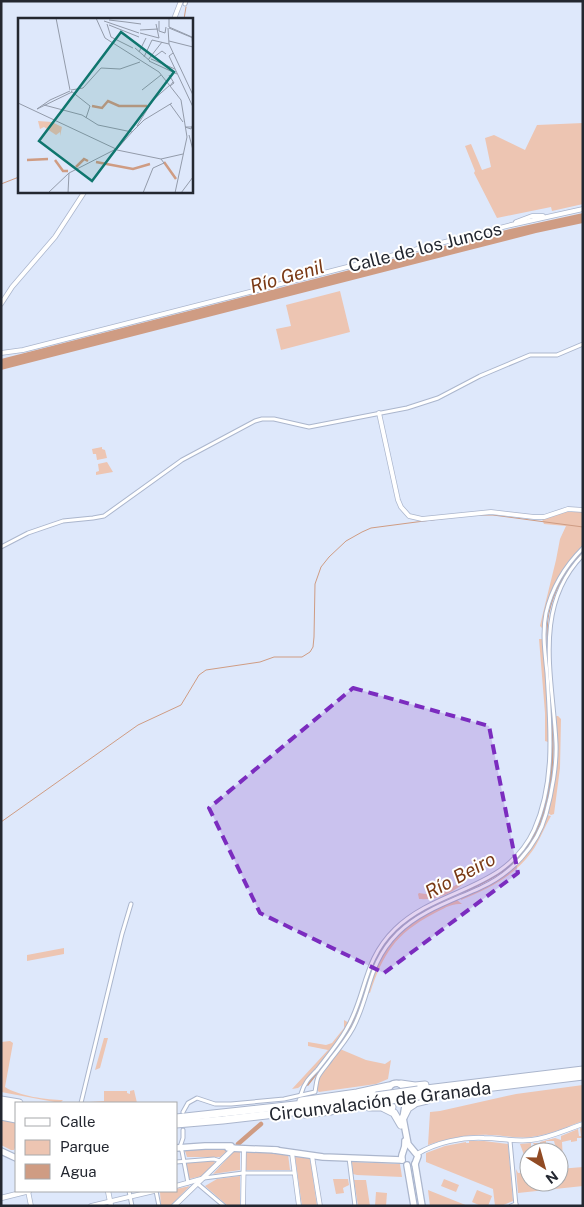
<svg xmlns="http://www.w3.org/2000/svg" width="584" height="1207" font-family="'Public Sans',sans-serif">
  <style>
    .green { fill: #edc5b2 }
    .water { fill: #cf9c83 }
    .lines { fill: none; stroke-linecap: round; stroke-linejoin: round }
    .stream { stroke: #cf9c83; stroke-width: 1 }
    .river { stroke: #cf9c83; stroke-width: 4.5 }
    .minor-casing { stroke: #abb6cd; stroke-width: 5 }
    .tertiary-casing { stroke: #abb6cd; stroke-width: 5.5 }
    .secondary-casing { stroke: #abb6cd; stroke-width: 6 }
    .primary-casing { stroke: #abb6cd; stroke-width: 8 }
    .motorway-casing { stroke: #abb6cd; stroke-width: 9 }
    .minor { stroke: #fff; stroke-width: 3 }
    .tertiary { stroke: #fff; stroke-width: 4 }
    .secondary { stroke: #fff; stroke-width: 4.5 }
    .primary { stroke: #fff; stroke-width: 5.5 }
    .motorway { stroke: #fff; stroke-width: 7 }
    .motorway-bridge-casing { stroke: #abb6cd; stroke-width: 9; stroke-linecap: butt }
    .motorway-bridge { stroke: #fff; stroke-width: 7 }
    .marked { fill: #7b2cbf; fill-opacity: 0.2; stroke: #7b2cbf; stroke-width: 4; stroke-dasharray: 10 6; stroke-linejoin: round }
    .labels { text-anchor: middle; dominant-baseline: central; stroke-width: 4; stroke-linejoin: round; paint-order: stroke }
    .street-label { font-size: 18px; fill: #232730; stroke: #fff }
    .water-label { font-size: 19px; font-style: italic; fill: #7a3a16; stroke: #fff }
    .inset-river { fill: none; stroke: #cf9c83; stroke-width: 2.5 }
    .inset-road { fill: none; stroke: #939baa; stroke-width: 1 }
    .view { fill: #0f766e; fill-opacity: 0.15; stroke: #0f766e; stroke-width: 2.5 }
    .inset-edge { fill: none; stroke: #232730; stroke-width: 2.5 }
  </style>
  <rect width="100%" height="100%" fill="#dee8fb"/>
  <g class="green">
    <polygon points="583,123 583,204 552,211 551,207 497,218 474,173 475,171 465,146 471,144 482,170 491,167 485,138 494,135 525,150 537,125"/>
    <polygon points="340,291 350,332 281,350 276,329 291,326 286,305"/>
    <polygon points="102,447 102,449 105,450 107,458 97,460 96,454 93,454 92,449"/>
    <polygon points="107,462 113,472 96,475 96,472 99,471 98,464"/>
    <path d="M574,510L583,512V547C558,569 548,597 543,629L540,626L542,617L556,560L560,539L566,526L544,524L542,519L565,511Z"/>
    <polygon points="539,639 543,639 549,741 548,742 545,741 545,713"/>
    <polygon points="556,716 558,716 561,719 560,768 554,814 551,815 548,813 557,744"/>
    <path d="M547,815L551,816C545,826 541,837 535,847C517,875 490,888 461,900V898L485,887L528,851Z"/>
    <path d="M462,881L463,884C449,895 436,900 419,899L418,894L419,893C436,897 449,890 462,881Z"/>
    <path d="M457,900L462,904C451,903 443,909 433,914C395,934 383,954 370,993L366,992C378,953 398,927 436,909C443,906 450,901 457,900Z"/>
    <polygon points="64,948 64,954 27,961 27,955"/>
    <polygon points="344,1020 349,1023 331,1049 302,1085 298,1088 292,1089 328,1050 308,1046 308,1042 326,1045 332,1043 344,1028"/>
    <polygon points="104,1038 108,1038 100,1068 95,1070"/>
    <path d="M10,1041L13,1043L5,1087C19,1096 47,1100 63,1100L60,1103L1,1092V1042Z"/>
    <polygon points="340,1049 366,1060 385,1064 391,1060 388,1079 376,1084 319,1092 317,1090 319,1076"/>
    <path d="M583,1085V1121C566,1127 549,1135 531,1137C517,1139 504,1135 489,1135C468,1134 448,1139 428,1145L430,1112L440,1111L516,1094Z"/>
    <polygon points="134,1090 137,1103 90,1103 90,1102 104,1101 104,1091 127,1091 127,1093 130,1094 130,1091"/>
    <polygon points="1,1117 16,1121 16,1146 14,1150 11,1150 1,1145"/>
    <path d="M583,1127V1138H577V1141L571,1142V1140L562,1142L563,1161H561V1156H559V1153L560,1154L562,1152H556V1145H555L554,1141H546V1145L555,1146L546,1147V1152H541V1148L531,1150L529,1152L528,1149L529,1162L527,1161L526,1162L529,1166H525L529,1167L524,1168C526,1158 524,1155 520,1144L531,1143V1147L536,1148L533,1143H539L540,1146V1142L555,1138L561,1140V1136L578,1129L579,1136H581L580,1128Z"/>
    <polygon points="469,1141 484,1141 508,1144 513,1201 501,1206 495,1206 493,1189 426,1162 426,1153 445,1146 466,1142 466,1143 469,1143"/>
    <polygon points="225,1148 227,1151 220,1157 187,1157 185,1151 187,1149"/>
    <polygon points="234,1151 240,1152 240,1170 213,1174"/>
    <polygon points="249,1151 288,1154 290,1170 246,1170 246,1153"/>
    <polygon points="295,1157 310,1158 317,1206 302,1206"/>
    <polygon points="214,1160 215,1164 202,1176 189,1179 186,1163"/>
    <polygon points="352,1162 400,1164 402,1177 357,1175 353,1174"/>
    <polygon points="583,1167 583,1186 518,1193 516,1169 518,1173 529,1172 529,1182 559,1182 559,1169"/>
    <polygon points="240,1176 240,1206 228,1206 205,1186 217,1179"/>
    <polygon points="333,1179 348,1179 349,1185 343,1188 344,1193 336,1194"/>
    <polygon points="444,1179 459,1185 456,1192 441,1186"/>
    <polygon points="354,1180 366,1180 370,1206 358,1206"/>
    <polygon points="190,1186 170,1206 161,1206 160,1192 176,1191 176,1189"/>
    <polygon points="428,1190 468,1206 430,1206"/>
    <polygon points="477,1190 492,1196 488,1206 481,1206 472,1202"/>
    <polygon points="376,1192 387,1193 386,1206 375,1206"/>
  </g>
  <g class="water">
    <polygon points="583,213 583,223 536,233 1,370 1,359 510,229"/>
    <path d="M583,550V553C566,570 554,591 549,615C546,634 549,653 550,672C553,722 560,778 540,825C511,894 445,887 398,930C370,957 369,988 354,1021C343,1045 324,1065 308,1086L306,1085C318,1070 342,1043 349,1026C361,999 366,967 385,943C403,918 430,907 457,895C513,870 539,847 548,784C550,769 553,754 552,739C551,716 549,693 548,670C544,618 546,591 583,550Z"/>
  </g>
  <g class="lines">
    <g class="stream">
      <polyline points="187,4 188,1"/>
      <polyline points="184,19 186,7"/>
      <polyline points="1,184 19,177"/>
      <polyline points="479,515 493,515 583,527"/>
      <polyline points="1,822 138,725 181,705 199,675 206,670 260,662 274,657 302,657 310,652 313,647 314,637 315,584 321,567 329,557 346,541 362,532 371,528 447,518"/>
    </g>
    <polyline class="river" points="238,1144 261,1124"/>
    <g class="minor-casing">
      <g id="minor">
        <polyline points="185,4 186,1"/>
        <polyline points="1,547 28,533 63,521 93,518 104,516 182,460 255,421 262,419 274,419 309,427 407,408 438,398 480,376 530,355 557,355 583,344"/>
        <path d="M301,1094C304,1083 309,1078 317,1070C327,1057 338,1044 346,1030C367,995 362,961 395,929C438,887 506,891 534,830C556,781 550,725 547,673C545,653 542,633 546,613C552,587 565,566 583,548"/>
        <polyline points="81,1103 122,934 131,904"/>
        <path d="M183,1112L188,1103L197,1098L215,1104H231L284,1099L315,1092C316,1087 316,1082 318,1077C321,1071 327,1065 331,1059C339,1049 347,1039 353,1028C371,994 367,964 398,933C420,911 452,901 480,888C511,874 537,847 546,814C552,793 557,764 556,743C553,678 532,607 583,555"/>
        <polyline points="183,1130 183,1138 180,1147 182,1151 188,1183"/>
        <polyline points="510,1141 516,1206"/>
        <polyline points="349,1158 355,1206"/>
        <polyline points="176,1162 214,1159 220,1161"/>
        <polyline points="204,1178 243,1173 294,1173"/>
        <polyline points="198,1184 224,1206"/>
        <polyline points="129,1191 132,1206"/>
        <polyline points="156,1191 159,1206"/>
        <polyline points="511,1206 516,1204"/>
      </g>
    </g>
    <g class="tertiary-casing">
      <g id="tertiary">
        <polyline points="174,19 181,1"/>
        <polyline points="516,222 532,216 543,216"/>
        <polyline points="1,304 12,287 55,237 85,191"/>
        <polyline points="1,353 23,350 511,225 583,209"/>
        <polyline points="379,413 398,500 401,507 409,516 422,519 491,512 534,517 544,517 568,509 583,510"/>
        <polyline points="292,1153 299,1206"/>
        <path d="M417,1154C437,1142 462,1137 484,1138C500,1138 515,1142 531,1140C549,1138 565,1130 583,1124"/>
        <polyline points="312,1156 320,1206"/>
        <polyline points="176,1186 201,1179"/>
        <polyline points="28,1191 31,1206"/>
        <polyline points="91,1206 154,1191"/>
        <polyline points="243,1206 244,1148"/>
      </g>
    </g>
    <g class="secondary-casing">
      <g id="secondary">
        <polyline points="108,1191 111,1206"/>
        <polyline points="1,1198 29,1191"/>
        <polyline points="174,1206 234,1148"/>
      </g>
    </g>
    <g class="primary-casing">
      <g id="primary">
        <path d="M387,1090C390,1084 395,1082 401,1084L404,1088"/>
        <polyline points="405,1106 403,1118 408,1144 418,1156 415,1164"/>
        <polyline points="176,1148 205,1146 231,1146"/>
        <polyline points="228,1148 277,1150"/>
        <polyline points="274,1150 323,1157 402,1160"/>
        <polyline points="1,1151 16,1158"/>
        <path d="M402,1160C400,1153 406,1151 405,1141"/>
        <polyline points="415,1164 422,1206"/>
        <polyline points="407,1165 414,1206"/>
      </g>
    </g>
    <g class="motorway-casing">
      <g id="motorway">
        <polyline points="401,1084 415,1086 425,1085"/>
        <polyline points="418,1090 583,1070"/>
        <polyline points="419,1096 583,1076"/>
        <polyline points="1,1100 19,1103"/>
        <polyline points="301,1101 357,1093 389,1086"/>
        <polyline points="1,1105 16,1108"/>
        <polyline points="406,1105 427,1100"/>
        <polyline points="369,1107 392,1107"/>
        <polyline points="384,1108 394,1113 401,1125"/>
        <polyline points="1,1111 16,1114"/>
        <polyline points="305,1114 331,1111"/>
        <polyline points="1,1116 16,1119"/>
        <polyline points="176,1118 376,1096"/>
        <polyline points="403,1118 408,1108 414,1104"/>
        <polyline points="176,1124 223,1120 377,1102"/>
      </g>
    </g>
    <use href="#minor" class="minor"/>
    <use href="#tertiary" class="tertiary"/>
    <use href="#secondary" class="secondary"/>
    <use href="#primary" class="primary"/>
    <use href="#motorway" class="motorway"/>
    <g class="motorway-bridge-casing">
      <g id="motorway-bridge">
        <polyline points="376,1096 418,1090"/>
        <polyline points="377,1102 419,1096"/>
      </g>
    </g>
    <use href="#motorway-bridge" class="motorway-bridge"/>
  </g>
  <path class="marked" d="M353,688L489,726L518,873L384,973L260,913L209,808Z"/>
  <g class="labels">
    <g class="street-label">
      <text transform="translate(425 247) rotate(-14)">Calle de los Juncos</text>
      <text transform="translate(380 1101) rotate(-7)">Circunvalación de Granada</text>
    </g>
    <g class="water-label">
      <text transform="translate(287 276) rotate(-16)">Río Genil</text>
      <text transform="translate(460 875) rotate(-28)">Río Beiro</text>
    </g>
  </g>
  <g transform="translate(18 18)">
    <rect width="175" height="175" fill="#dee8fb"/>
    <path d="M20,103L34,104L44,109L42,118V114L38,117L26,109L22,111Z" fill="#edc5b2"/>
    <path class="inset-river" d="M74,88L84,90L90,83L101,88H129M9,142L30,141M37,142L45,153H50M78,144L115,151L132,146M146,144L158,161M58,149L66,141L70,143"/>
    <path class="inset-road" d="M38,0L52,72M78,0L87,20L141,54L163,82L169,119L157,175M151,0V9L174,19L175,30M91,2L108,4M86,3L121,15M141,3V13L147,15L148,9M108,4L123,6M89,6L93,19L115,30M91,7L121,19M150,10L151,26L175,77M151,10L175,20M122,12L140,11M122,15L141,20L138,6M151,23L175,29M117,30L132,43M121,34L128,20M155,35L151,38L175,89M126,39L134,22L151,26M136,39L144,33L148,36M133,41L157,51M130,42L144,24M131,43L159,56M151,57L156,65L152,68L155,64M53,72L65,70L83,50L102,51L122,44M124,72L143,57M52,73L32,82L19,91L54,74M53,73L72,88L68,100M0,85L98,131M152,86L165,104M26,87L64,97L80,107L114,114M119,108L135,82L152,67M174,109H167L173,111L175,106M114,114L126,102L154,85M171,117L175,132M99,131L114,114M99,132L143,141L165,136M30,175L51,155L98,131M50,175L51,155M125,175L135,150L146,145L143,141M163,175L175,159"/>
    <path class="view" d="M103,14L156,54L74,163L21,123Z"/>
    <rect width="175" height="175" class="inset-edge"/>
  </g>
  <rect width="584" height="1207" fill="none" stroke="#232730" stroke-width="5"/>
  <rect x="15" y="1102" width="162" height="90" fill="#ffffff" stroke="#a7a9ac"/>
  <rect x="25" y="1118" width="25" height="8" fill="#ffffff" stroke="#a7a9ac"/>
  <text x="60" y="1127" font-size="15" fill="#232730">Calle</text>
  <rect x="25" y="1140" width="25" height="15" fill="#edc5b2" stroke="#a7a9ac"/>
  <text x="60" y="1152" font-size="15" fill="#232730">Parque</text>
  <rect x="25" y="1164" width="25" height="15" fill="#cf9c83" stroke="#a7a9ac"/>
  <text x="60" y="1177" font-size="15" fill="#232730">Agua</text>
  <g transform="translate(544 1167) rotate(143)"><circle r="24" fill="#ffffff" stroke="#a7a9ac"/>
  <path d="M0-4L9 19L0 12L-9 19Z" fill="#914b24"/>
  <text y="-8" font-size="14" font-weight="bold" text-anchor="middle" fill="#232730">N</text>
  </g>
</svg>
